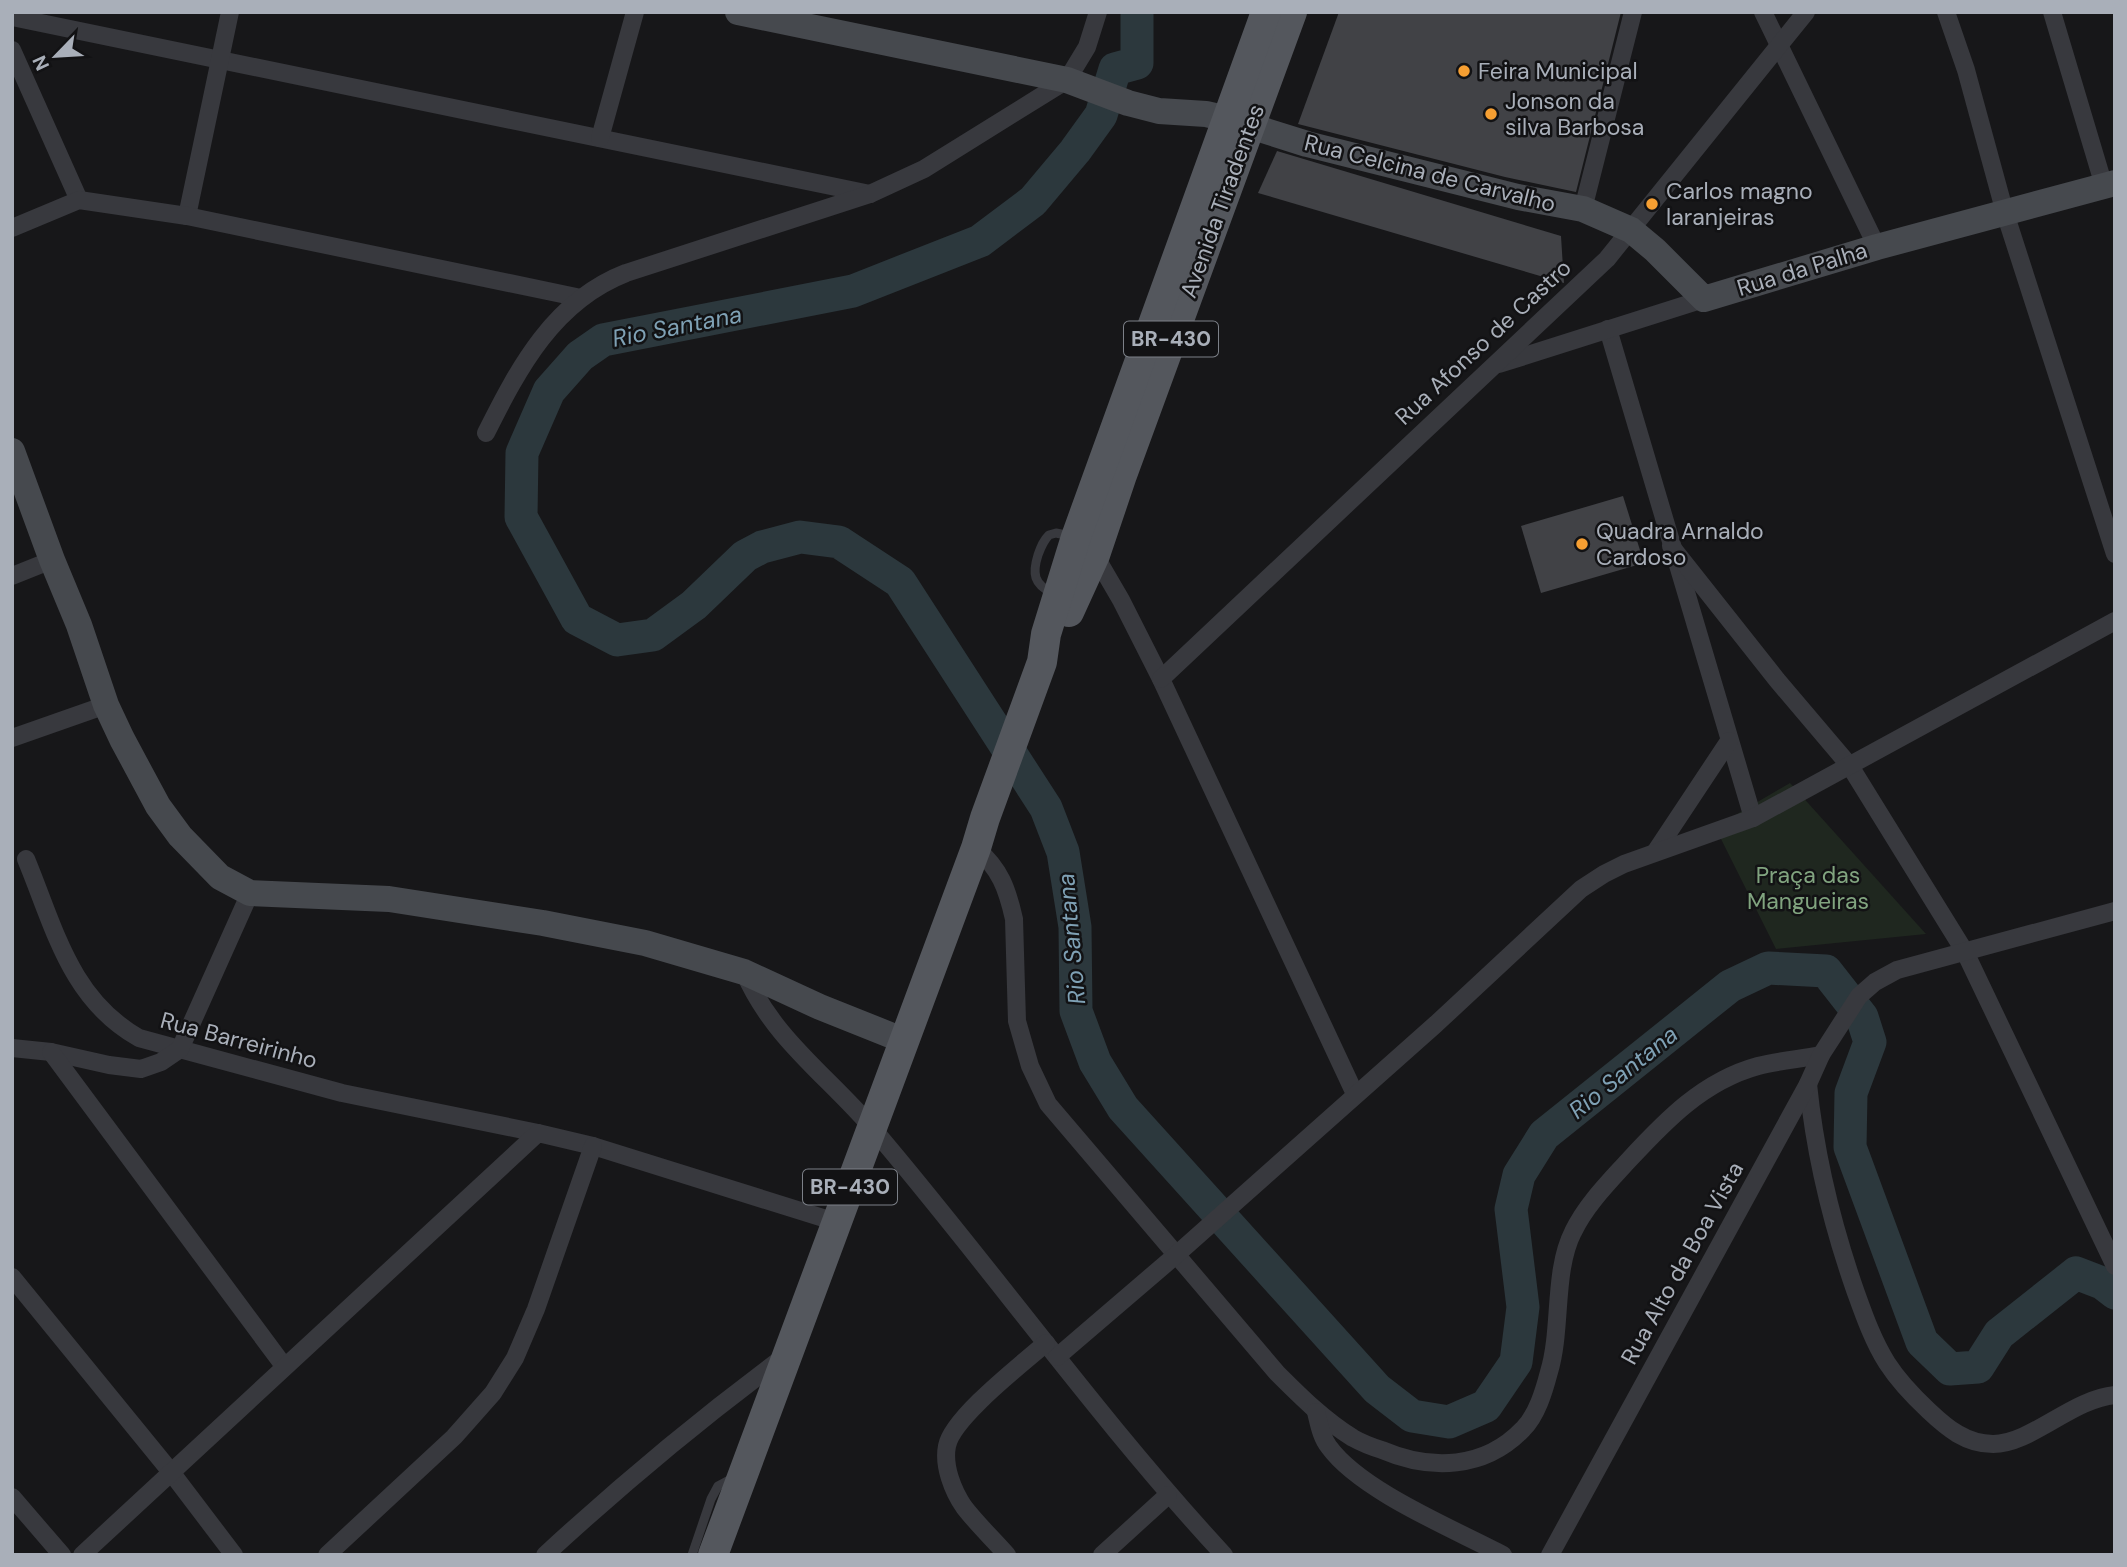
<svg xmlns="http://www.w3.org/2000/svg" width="2127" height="1567" font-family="'DM Sans',sans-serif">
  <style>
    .green { fill: #1f271f }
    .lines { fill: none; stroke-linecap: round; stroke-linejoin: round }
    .river { stroke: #2c383d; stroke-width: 33 }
    .building { fill: #414246 }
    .lane { stroke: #38393e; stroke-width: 9 }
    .street { stroke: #38393e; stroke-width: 18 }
    .secondary { stroke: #46494e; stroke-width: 26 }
    .primary { stroke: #54575d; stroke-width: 30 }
    .poi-dot { fill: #f69f32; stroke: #121214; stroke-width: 2.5 }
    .labels { text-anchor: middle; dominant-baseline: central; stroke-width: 5; stroke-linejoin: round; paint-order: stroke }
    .shield { fill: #121214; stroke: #7c8088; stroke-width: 2 }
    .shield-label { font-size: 21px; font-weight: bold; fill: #a9afb9 }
    .poi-label { font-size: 23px; fill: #a9afb9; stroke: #121214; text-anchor: start }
    .street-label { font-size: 23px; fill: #a9afb9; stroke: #121214 }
    .park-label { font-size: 23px; fill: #81a47f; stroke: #121214 }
    .water-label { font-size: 24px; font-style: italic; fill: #7fa1b5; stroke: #121214 }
  </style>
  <rect width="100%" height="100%" fill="#171719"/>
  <polygon class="green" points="1790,783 1926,934 1776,949 1715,827"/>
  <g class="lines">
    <polyline class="river" points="1137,12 1137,63 1115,69 1101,115 1075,151 1033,201 980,241 853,291 603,340 580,356 549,391 522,453 521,517 577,619 617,640 653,635 694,605 745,556 762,547 800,537 839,542 900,582 1046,808 1063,852 1075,927 1076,1011 1095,1062 1123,1108 1377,1389 1412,1416 1449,1422 1486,1406 1516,1362 1523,1307 1511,1209 1519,1175 1544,1135 1730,986 1768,968 1826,971 1862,1017 1870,1042 1851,1093 1850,1147 1922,1342 1950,1369 1978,1367 1999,1334 2076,1273 2102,1283 2115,1293"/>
  </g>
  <g class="building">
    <polygon points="1339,12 1621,12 1576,192 1505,177 1298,124"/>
    <polygon points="1277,151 1561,236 1564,283 1258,193"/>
    <polygon points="1623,496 1644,563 1541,593 1521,526"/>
  </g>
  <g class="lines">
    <g class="lane">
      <path d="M1052,593C1034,584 1032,574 1038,555C1041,547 1043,541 1049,535L1056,533L1071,536"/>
      <polyline points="692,1555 711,1499 718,1486 735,1477"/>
    </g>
    <g class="street">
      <polyline points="1763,12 1877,247"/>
      <polyline points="1946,12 1966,70 2005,213 2115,554"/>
      <polyline points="2052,12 2104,186"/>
      <polyline points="12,17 870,194"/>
      <polyline points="12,50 79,200"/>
      <polyline points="600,138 635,12"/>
      <polyline points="1583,209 1633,12"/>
      <polyline points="187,216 230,12"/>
      <polyline points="12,228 79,200 187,216 581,298"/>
      <polyline points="1608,329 1753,818"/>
      <polyline points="1499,364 1704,299"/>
      <path d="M486,433C519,367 554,301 626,273L870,194L924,169L1067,80L1087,47L1098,12"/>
      <polyline points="1671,546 1777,680 1850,766 1965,952 2115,1266"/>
      <polyline points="1093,552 1121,600 1161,679 1355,1094"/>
      <polyline points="12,576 52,560"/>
      <polyline points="1161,679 1607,259 1806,12"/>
      <polyline points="12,738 106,705"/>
      <path d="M976,848C1000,869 1007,888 1014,919L1017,1021L1030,1066L1048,1104L1277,1373C1301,1397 1324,1420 1353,1438C1362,1443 1372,1447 1382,1450C1431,1471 1485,1469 1523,1429C1537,1415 1544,1391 1549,1372C1562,1330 1553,1271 1573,1232C1586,1205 1608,1183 1628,1161C1665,1121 1703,1081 1758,1066C1778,1061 1800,1059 1821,1055"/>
      <polyline points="1656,851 1729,741"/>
      <path d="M26,859C55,929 70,999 139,1038L342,1093L538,1133"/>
      <path d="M744,972C773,1039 828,1076 874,1130C993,1270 1099,1420 1224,1555"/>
      <polyline points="12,1048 51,1052 109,1065 141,1069 161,1062 180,1049 250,893"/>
      <polyline points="51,1052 284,1366"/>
      <path d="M1808,1084C1815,1154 1832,1224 1855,1290C1864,1315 1873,1341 1887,1363C1898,1380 1914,1397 1929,1411C1947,1428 1966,1444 1993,1444C2031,1444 2072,1399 2115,1395"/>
      <polyline points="12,1277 171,1472 234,1555"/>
      <polyline points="1057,1357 1176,1255 1436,1024 1581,889 1604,874 1624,864 1753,818 2115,621"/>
      <path d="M1316,1412C1319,1424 1321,1437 1329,1447C1361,1491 1454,1529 1503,1555"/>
      <polyline points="12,1497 62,1555"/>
      <polyline points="82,1555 538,1133 593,1146 836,1222"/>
      <polyline points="327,1555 454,1437 493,1393 515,1358 536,1309 593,1146"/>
      <path d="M545,1555C622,1484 701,1418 785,1356"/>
      <path d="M1007,1555C993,1539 977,1524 964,1507C953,1491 943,1466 947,1446C952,1418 1022,1364 1046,1343"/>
      <polyline points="1102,1555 1168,1495"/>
      <polyline points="1550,1555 1808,1084 1821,1055 1859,996 1875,982 1897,970 2115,911"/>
    </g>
    <g class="secondary">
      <polyline points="738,12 1067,80 1128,103 1159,111 1206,114 1228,119 1307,144 1518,197 1583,209 1631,230 1655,250 1704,299 1877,247 2115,183"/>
      <polyline points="12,451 52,560 79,625 106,705 122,739 158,806 180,836 220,877 250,893 389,899 543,923 645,943 744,972 820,1007 905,1041"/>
    </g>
    <g class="primary">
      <polyline points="1069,612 1095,555 1122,475 1292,12"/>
      <polyline points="713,1555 976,848 985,818 1042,662 1046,634 1076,537 1266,12"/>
    </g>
  </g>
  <g class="poi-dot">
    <circle cx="1464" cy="71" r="7"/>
    <circle cx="1491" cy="114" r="7"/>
    <circle cx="1652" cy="204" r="7"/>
    <circle cx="1582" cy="544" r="7"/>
  </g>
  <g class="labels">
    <g class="shield">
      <rect x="1124" y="321.5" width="94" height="35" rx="5"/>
      <rect x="803" y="1169.5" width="94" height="35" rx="5"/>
    </g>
    <g class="shield-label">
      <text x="1171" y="339">BR-430</text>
      <text x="850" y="1187">BR-430</text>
    </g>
    <g class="poi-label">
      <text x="1478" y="71">Feira Municipal</text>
      <text x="1505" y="101">Jonson da<tspan x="1505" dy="26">silva Barbosa</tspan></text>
      <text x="1666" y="191">Carlos magno<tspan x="1666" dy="26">laranjeiras</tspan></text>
      <text x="1596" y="531">Quadra Arnaldo<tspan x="1596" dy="26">Cardoso</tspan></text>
    </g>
    <g class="street-label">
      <text transform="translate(1430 173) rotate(14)">Rua Celcina de Carvalho</text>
      <text transform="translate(1222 201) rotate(-70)">Avenida Tiradentes</text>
      <text transform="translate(1802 269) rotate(-17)">Rua da Palha</text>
      <text transform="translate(1483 342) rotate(-43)">Rua Afonso de Castro</text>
      <text transform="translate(239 1040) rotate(15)">Rua Barreirinho</text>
      <text transform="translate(1682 1263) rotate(-61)">Rua Alto da Boa Vista</text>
    </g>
    <g class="park-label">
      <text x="1808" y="875">Praça das<tspan x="1808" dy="26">Mangueiras</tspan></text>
    </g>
    <g class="water-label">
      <text transform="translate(677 326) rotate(-11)">Rio Santana</text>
      <text transform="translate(1071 939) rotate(-95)">Rio Santana</text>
      <text transform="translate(1623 1072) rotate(-39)">Rio Santana</text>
    </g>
  </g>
  <rect width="2127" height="1567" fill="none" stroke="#a9afb9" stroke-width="28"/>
  <g transform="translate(56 56) rotate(245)" stroke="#121214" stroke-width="5" paint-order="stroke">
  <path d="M0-5L12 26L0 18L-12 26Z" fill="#a9afb9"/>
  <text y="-10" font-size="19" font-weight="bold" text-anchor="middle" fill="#a9afb9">N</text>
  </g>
</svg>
